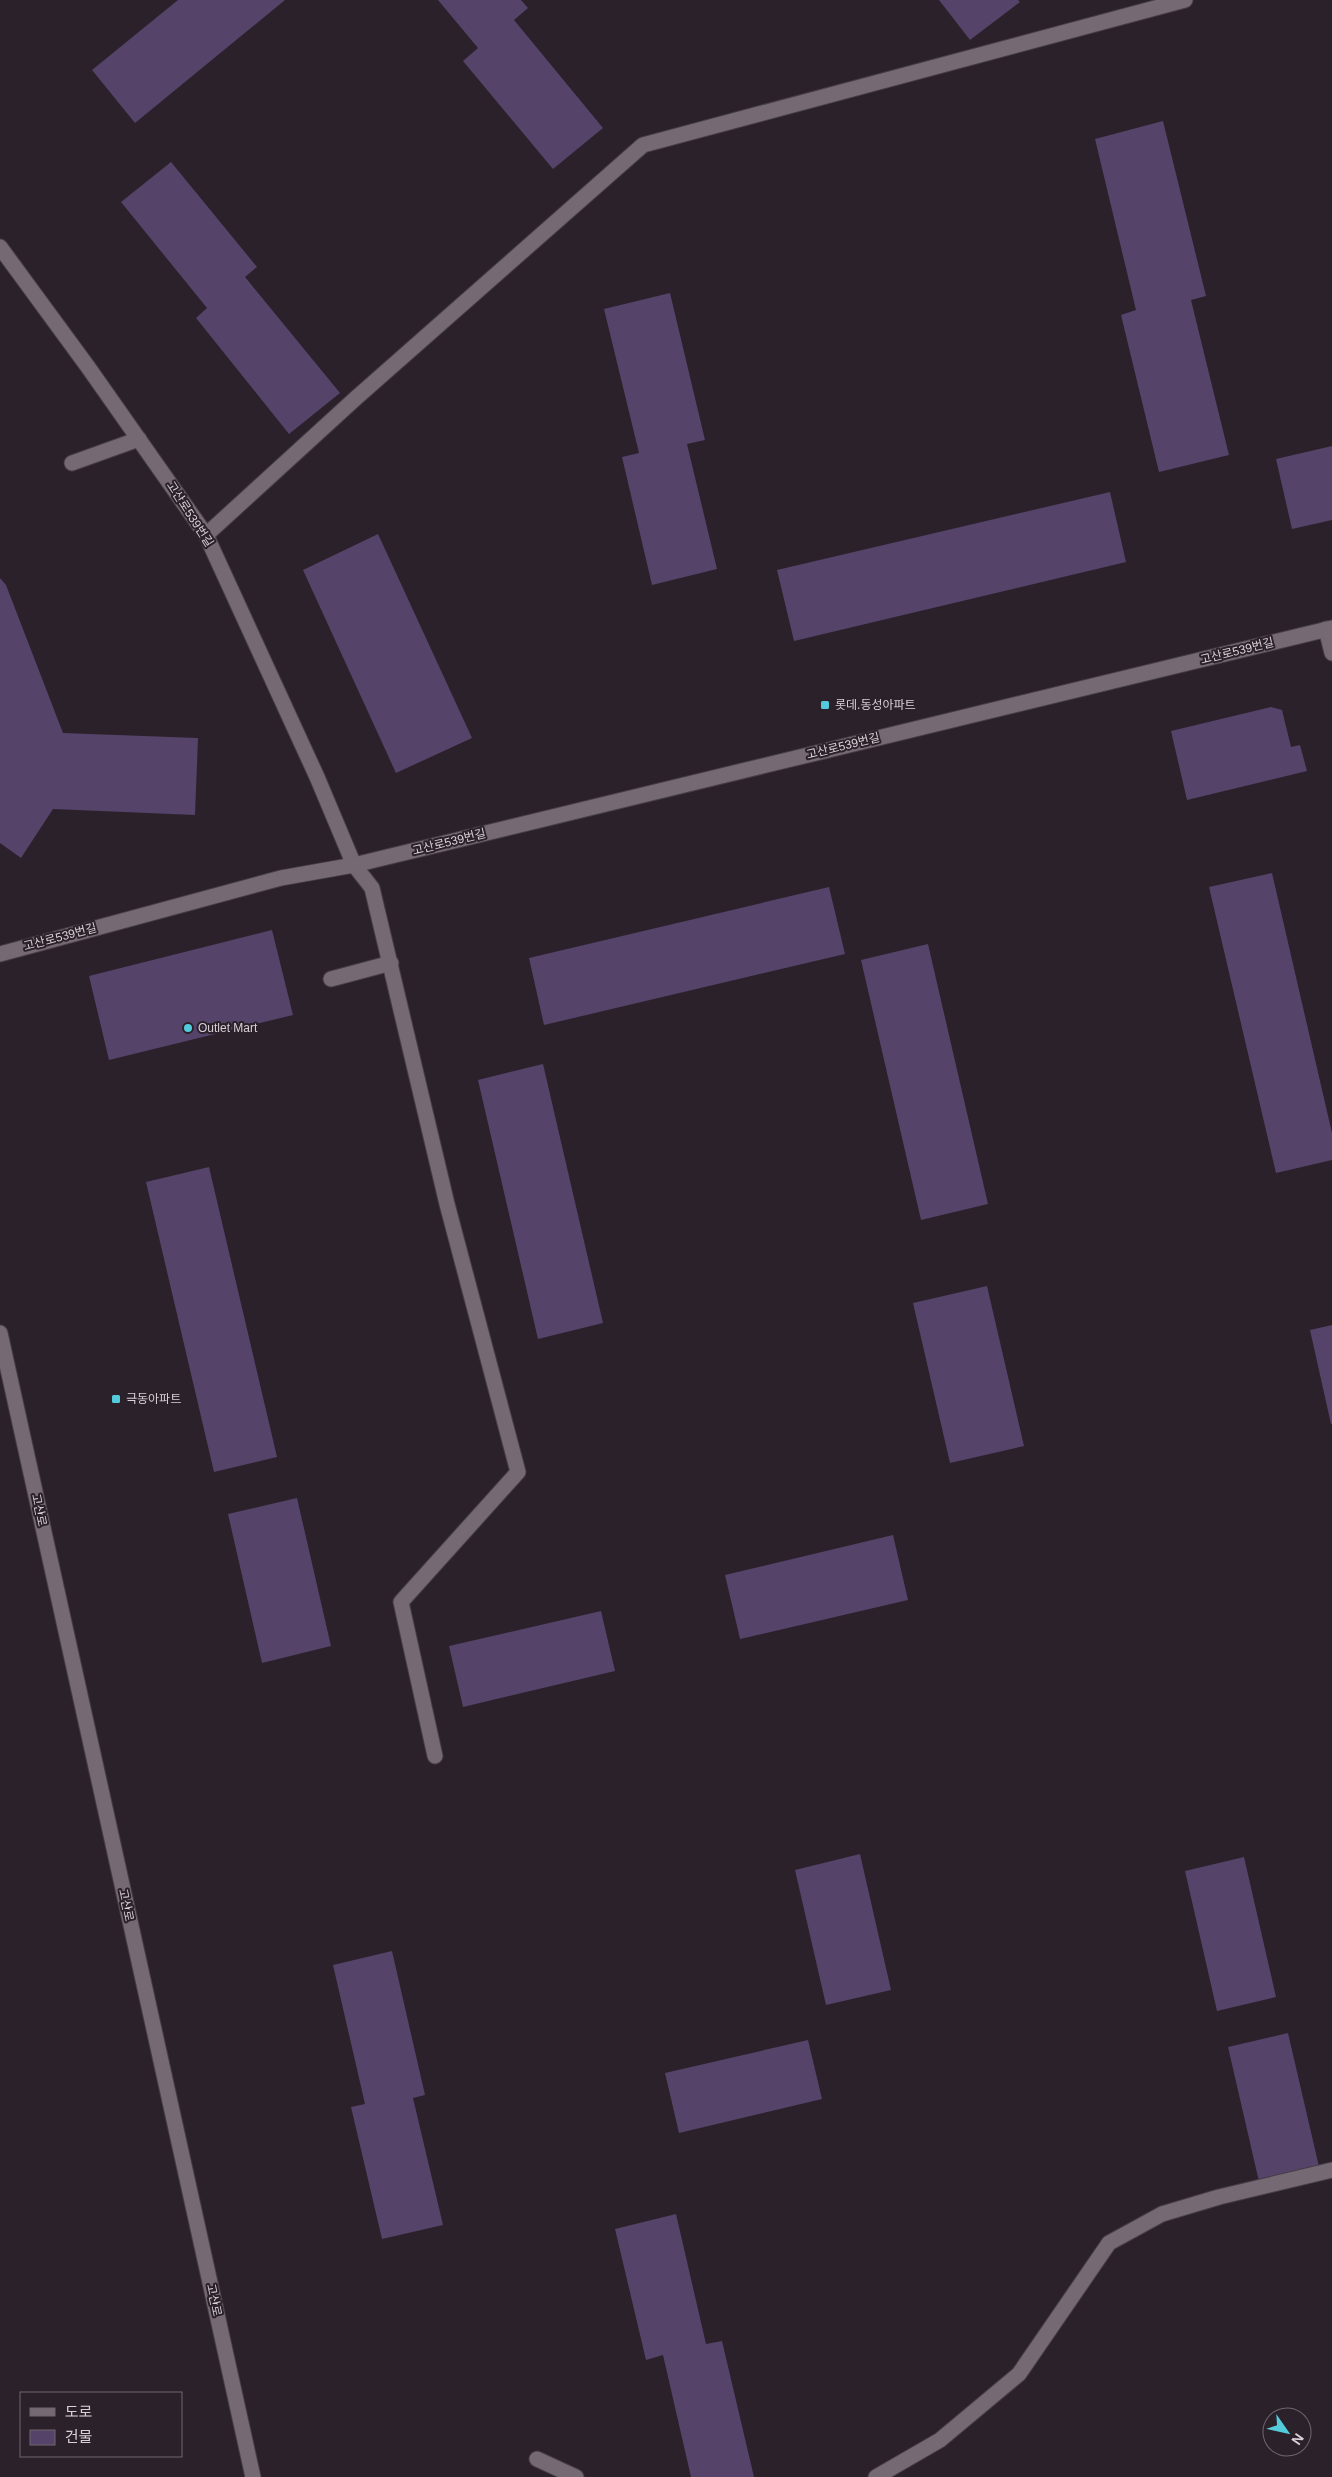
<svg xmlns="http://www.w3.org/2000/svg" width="1332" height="2477" font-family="Arial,'Noto Sans KR',sans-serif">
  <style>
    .building { fill: #55436a }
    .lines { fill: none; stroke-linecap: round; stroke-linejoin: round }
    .service-casing { stroke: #463e46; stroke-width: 17 }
    .minor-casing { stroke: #463e46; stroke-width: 17 }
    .tertiary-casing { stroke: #463e46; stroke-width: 17 }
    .service { stroke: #756974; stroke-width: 15 }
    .minor { stroke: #756974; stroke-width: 15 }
    .tertiary { stroke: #756974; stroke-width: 15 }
    .poi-dot { fill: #53cbdb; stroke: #2b212a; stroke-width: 2 }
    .labels { text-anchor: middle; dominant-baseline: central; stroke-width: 4; stroke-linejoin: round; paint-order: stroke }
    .street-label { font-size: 12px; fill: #d8d1d7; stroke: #2b212a }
    .poi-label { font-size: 12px; fill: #d8d1d7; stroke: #2b212a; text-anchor: start }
  </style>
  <rect width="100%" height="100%" fill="#2b212a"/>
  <g class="building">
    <polygon points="178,0 285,0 135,123 92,70"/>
    <polygon points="438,0 521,0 528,8 514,20 603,128 553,169 463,61 478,48"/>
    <polygon points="939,0 1018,0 1020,2 970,40"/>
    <polygon points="1163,121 1206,296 1191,300 1229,455 1159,472 1121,315 1136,310 1095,139"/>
    <polygon points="171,162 257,267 245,277 340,393 289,434 196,318 207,308 121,202"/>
    <polygon points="670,293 705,440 687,444 717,569 652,585 622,457 639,453 604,309"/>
    <polygon points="1332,446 1332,520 1292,529 1276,459"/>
    <polygon points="1110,492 1126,562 794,641 777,570"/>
    <polygon points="378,534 472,738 396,773 303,570"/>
    <polygon points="0,578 6,585 63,733 198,738 195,815 53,809 21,858 0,843"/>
    <polygon points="1271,707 1282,710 1291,747 1300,745 1307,771 1187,800 1171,731"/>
    <polygon points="1272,873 1332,1133 1332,1160 1276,1173 1209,887"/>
    <polygon points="829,887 845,954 544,1025 529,958"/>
    <polygon points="272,930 293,1015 109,1060 89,976"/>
    <polygon points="928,944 988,1204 921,1220 861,960"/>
    <polygon points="543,1064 603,1323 538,1339 478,1080"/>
    <polygon points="209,1167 277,1457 214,1472 146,1182"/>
    <polygon points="987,1286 1024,1446 950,1463 913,1303"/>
    <polygon points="1332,1325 1332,1424 1331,1424 1310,1330"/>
    <polygon points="297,1498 331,1646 262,1663 228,1514"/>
    <polygon points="893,1535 908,1600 740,1639 725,1575"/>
    <polygon points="601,1611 615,1671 463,1707 449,1646"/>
    <polygon points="860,1854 891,1990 826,2005 795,1870"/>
    <polygon points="1244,1857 1276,1997 1217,2011 1185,1871"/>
    <polygon points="392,1951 425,2095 413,2098 443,2225 382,2239 351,2107 365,2104 333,1965"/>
    <polygon points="1288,2033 1320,2171 1260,2186 1228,2047"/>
    <polygon points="808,2040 822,2099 679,2133 665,2073"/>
    <polygon points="676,2214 706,2344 722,2341 754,2477 691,2477 663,2355 646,2360 615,2229"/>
  </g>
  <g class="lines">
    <g class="service-casing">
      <g id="service">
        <polyline points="72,463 139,439"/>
        <polyline points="206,535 356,398 643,145 1185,0"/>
        <polyline points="331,979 391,963"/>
      </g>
    </g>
    <g class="minor-casing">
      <g id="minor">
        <polyline points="0,247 88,367 206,535 317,777 354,865 372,888 447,1204 518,1472 401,1602 435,1756"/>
        <polyline points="1326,629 1332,653"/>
        <polyline points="0,954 281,878 354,865 1332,628"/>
        <polyline points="537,2459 576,2477"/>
        <polyline points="876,2477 940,2440 1019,2374 1109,2243 1162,2214 1219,2197 1332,2170"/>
      </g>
    </g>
    <g class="tertiary-casing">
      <polyline id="tertiary" points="0,1333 253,2477"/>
    </g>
    <use href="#service" class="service"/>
    <use href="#minor" class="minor"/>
    <use href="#tertiary" class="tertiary"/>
  </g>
  <g class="poi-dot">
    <rect x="820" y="700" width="10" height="10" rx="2.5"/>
    <circle cx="188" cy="1028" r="5"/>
    <rect x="111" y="1394" width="10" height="10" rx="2.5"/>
  </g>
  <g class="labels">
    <g class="street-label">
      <text transform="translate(190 514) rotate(57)">고산로539번길</text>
      <text transform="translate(1237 651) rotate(-14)">고산로539번길</text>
      <text transform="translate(843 746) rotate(-14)">고산로539번길</text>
      <text transform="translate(449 842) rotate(-14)">고산로539번길</text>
      <text transform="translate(60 937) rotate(-15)">고산로539번길</text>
      <text transform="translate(39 1510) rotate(78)">고산로</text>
      <text transform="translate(126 1905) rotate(78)">고산로</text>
      <text transform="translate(214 2300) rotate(78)">고산로</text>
    </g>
    <g class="poi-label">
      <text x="835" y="705">롯데.동성아파트</text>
      <text x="198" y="1028">Outlet Mart</text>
      <text x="126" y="1399">극동아파트</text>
    </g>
  </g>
  <rect x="20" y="2392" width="162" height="65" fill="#2b212a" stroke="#70676f"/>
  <rect x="30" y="2408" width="25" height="8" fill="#756974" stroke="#70676f"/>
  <text x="65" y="2417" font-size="15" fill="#d8d1d7">도로</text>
  <rect x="30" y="2430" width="25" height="15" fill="#55436a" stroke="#70676f"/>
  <text x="65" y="2442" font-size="15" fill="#d8d1d7">건물</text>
  <g transform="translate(1287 2432) rotate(124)"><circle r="24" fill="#2b212a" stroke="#70676f"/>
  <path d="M0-4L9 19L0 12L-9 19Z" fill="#53cbdb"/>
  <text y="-8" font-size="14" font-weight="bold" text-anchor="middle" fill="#d8d1d7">N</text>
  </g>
</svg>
